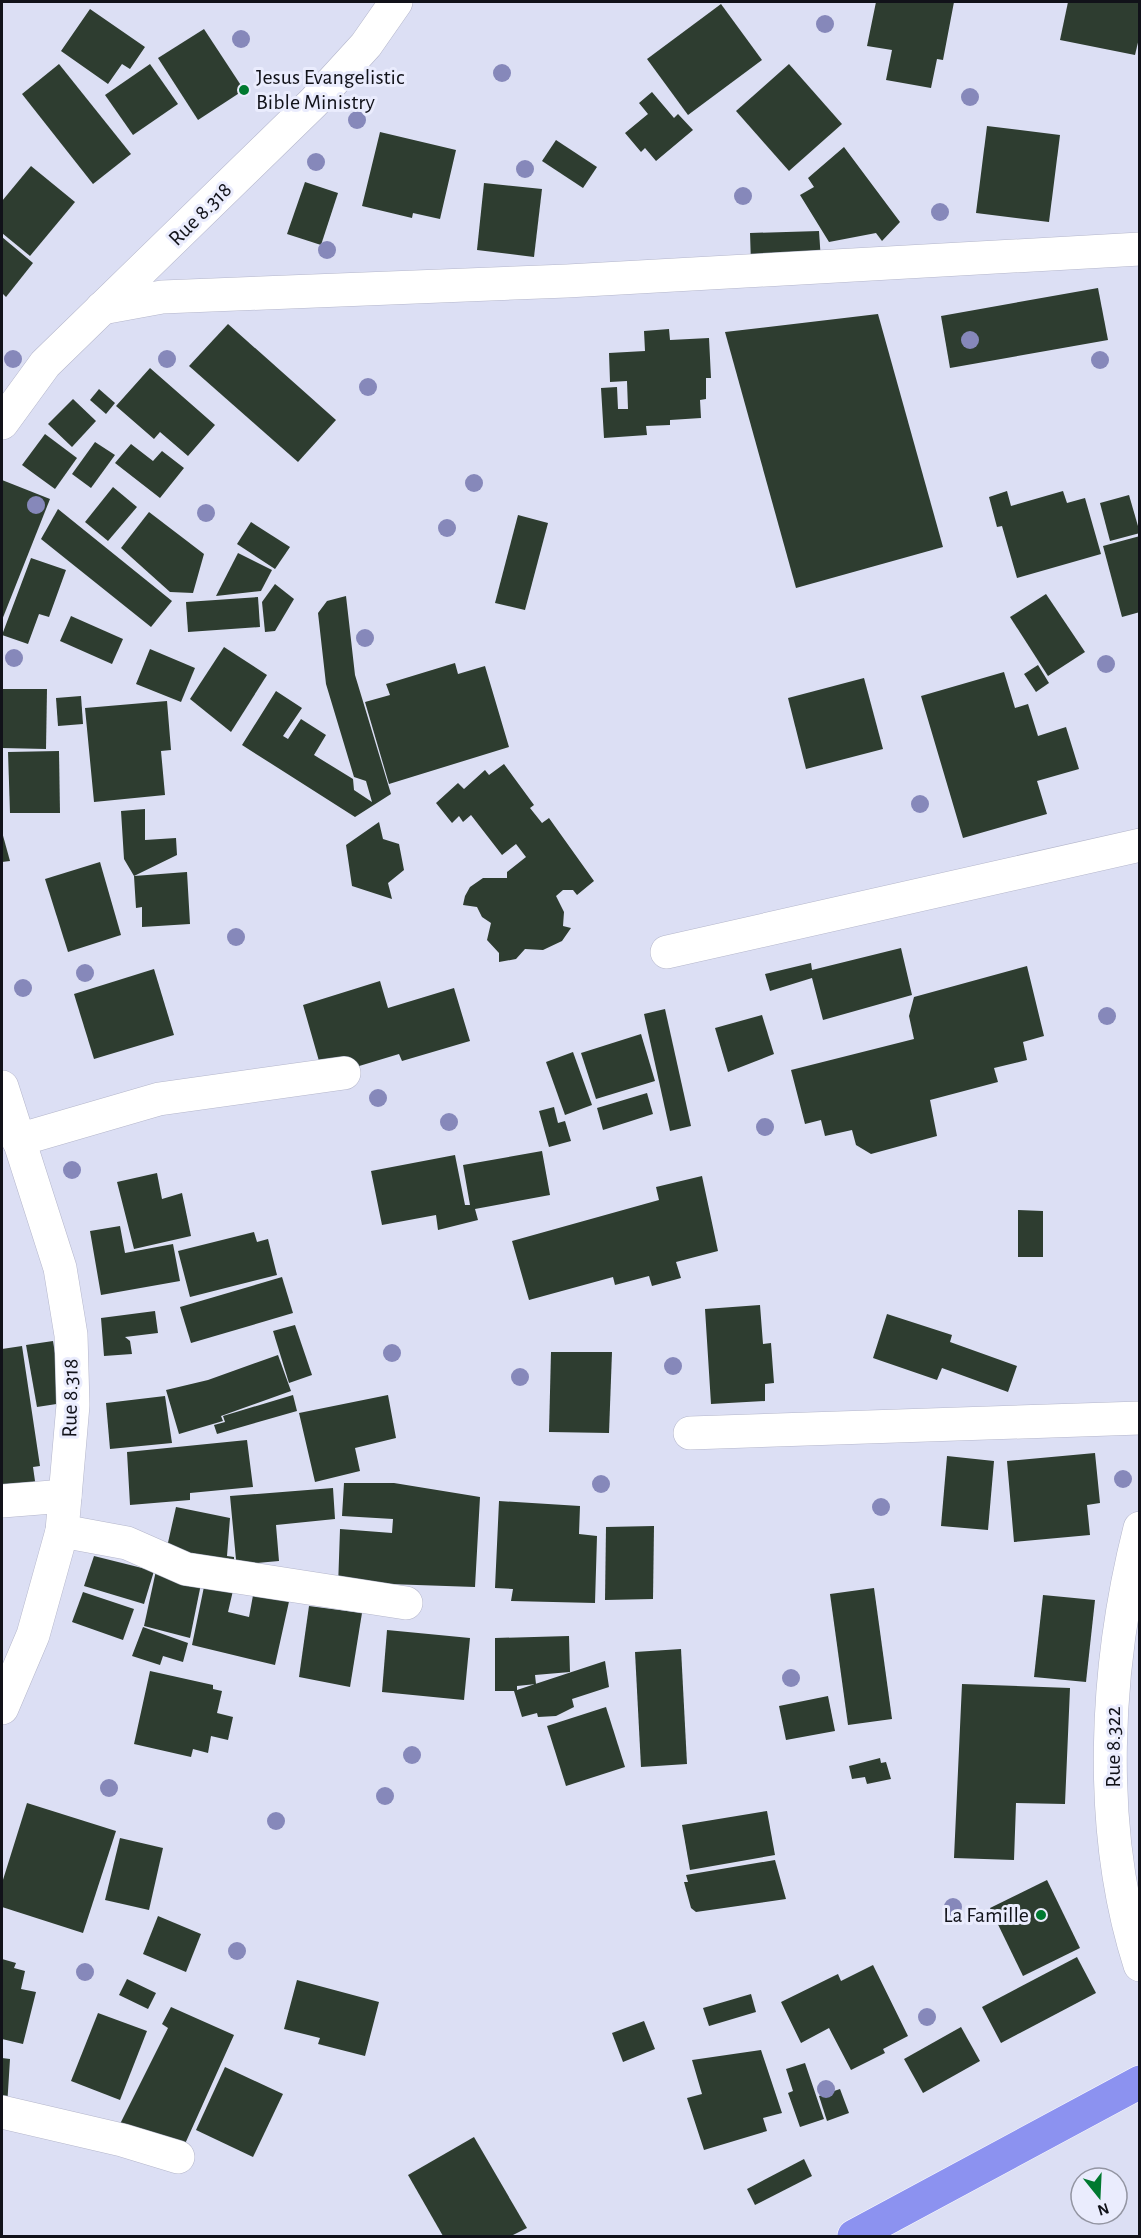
<svg xmlns="http://www.w3.org/2000/svg" width="1141" height="2238" font-family="'Alegreya Sans',sans-serif">
  <style>
    .building { fill: #2e3d30 }
    .lines { fill: none; stroke-linecap: round; stroke-linejoin: round }
    .street-casing { stroke: #b4b6cb; stroke-width: 34 }
    .secondary-casing { stroke: #b4b6cb; stroke-width: 34 }
    .highway-casing { stroke: #fff; stroke-width: 34 }
    .street { stroke: #fff; stroke-width: 33 }
    .secondary { stroke: #fff; stroke-width: 33 }
    .highway { stroke: #8c92f0; stroke-width: 33 }
    .tree { fill: #8688ba }
    .poi-dot { fill: #007930; stroke: #eaecfd; stroke-width: 2 }
    .labels { text-anchor: middle; dominant-baseline: central; stroke-width: 6; stroke-linejoin: round; paint-order: stroke }
    .poi-label { font-size: 22px; fill: #111219; stroke: #eaecfd; text-anchor: start }
    .street-label { font-size: 22px; fill: #111219; stroke: #eaecfd }
  </style>
  <rect width="100%" height="100%" fill="#dcdff4"/>
  <g class="building">
    <polygon points="876,2 954,2 943,60 937,59 931,88 886,80 892,50 867,46"/>
    <polygon points="1068,2 1140,2 1140,34 1135,55 1060,40"/>
    <polygon points="721,4 762,60 688,115 647,59"/>
    <polygon points="90,9 145,47 130,69 122,64 108,84 61,51"/>
    <polygon points="204,29 244,90 198,120 158,58"/>
    <polygon points="59,64 131,154 93,184 22,94"/>
    <polygon points="150,64 178,104 133,135 105,95"/>
    <polygon points="789,64 842,124 789,171 736,111"/>
    <polygon points="652,92 674,118 678,114 693,130 656,161 645,148 641,152 625,133 648,114 639,103"/>
    <polygon points="987,126 1060,135 1049,222 976,213"/>
    <polygon points="380,132 456,150 440,219 413,213 412,218 362,206"/>
    <polygon points="556,140 597,167 583,188 542,161"/>
    <polygon points="844,147 900,222 882,241 876,233 829,242 800,195 814,187 808,178"/>
    <polygon points="31,166 75,202 30,256 2,233 2,201"/>
    <polygon points="305,182 338,193 321,245 287,234"/>
    <polygon points="484,183 542,189 534,257 477,250"/>
    <polygon points="819,231 821,261 751,264 750,233"/>
    <polygon points="2,237 33,263 6,297 2,293"/>
    <polygon points="1098,288 1108,340 950,368 941,316"/>
    <polygon points="878,314 943,547 796,588 725,332"/>
    <polygon points="228,324 336,420 298,462 189,366"/>
    <polygon points="669,329 670,340 709,338 711,378 706,378 706,399 700,400 701,418 670,420 670,425 646,426 647,435 604,438 601,388 617,387 618,409 628,409 627,381 610,382 609,353 645,351 644,331"/>
    <polygon points="150,368 215,425 188,456 160,432 154,439 116,406"/>
    <polygon points="99,389 115,403 106,414 90,400"/>
    <polygon points="73,399 96,421 72,447 48,424"/>
    <polygon points="45,434 77,458 55,489 22,465"/>
    <polygon points="95,442 115,455 91,488 72,474"/>
    <polygon points="131,444 153,461 162,451 184,468 160,498 115,463"/>
    <polygon points="2,480 50,499 2,620"/>
    <polygon points="113,487 137,507 108,541 85,522"/>
    <polygon points="1007,491 1011,506 1063,491 1067,503 1085,498 1101,554 1017,578 1002,526 997,527 989,497"/>
    <polygon points="1129,495 1140,533 1110,541 1100,503"/>
    <polygon points="58,509 172,601 151,627 41,539"/>
    <polygon points="149,512 204,554 193,593 170,592 121,548"/>
    <polygon points="518,515 548,523 525,610 495,603"/>
    <polygon points="251,522 290,547 275,569 237,544"/>
    <polygon points="1140,536 1140,612 1122,617 1103,546"/>
    <polygon points="238,553 272,570 261,591 216,596"/>
    <polygon points="31,558 66,570 49,617 39,614 28,644 2,635"/>
    <polygon points="275,584 294,599 275,631 265,632 262,602"/>
    <polygon points="1046,594 1085,652 1048,676 1010,617"/>
    <polygon points="346,596 355,675 391,794 355,817 242,745 276,691 302,708 283,736 288,739 301,719 326,735 314,755 353,779 354,790 372,802 366,781 354,777 326,684 318,613 327,601"/>
    <polygon points="258,597 260,627 188,632 186,602"/>
    <polygon points="71,616 123,639 112,664 60,641"/>
    <polygon points="224,647 267,675 231,732 190,699"/>
    <polygon points="150,649 195,668 181,702 136,684"/>
    <polygon points="455,663 458,674 485,666 509,747 389,784 365,702 390,695 386,684"/>
    <polygon points="1038,665 1049,683 1036,692 1024,674"/>
    <polygon points="1004,672 1015,708 1028,704 1038,736 1066,727 1079,769 1037,781 1047,814 963,838 921,696"/>
    <polygon points="864,678 883,749 806,769 788,698"/>
    <polygon points="2,689 47,689 46,749 2,748"/>
    <polygon points="81,696 83,724 58,726 56,698"/>
    <polygon points="167,701 171,750 161,751 165,795 94,802 85,708"/>
    <polygon points="59,751 60,813 10,813 8,752"/>
    <polygon points="504,764 534,805 530,808 542,823 549,818 594,881 577,895 573,890 563,890 556,896 564,912 563,926 571,928 562,941 543,950 525,949 516,959 499,962 499,953 487,940 491,923 482,917 477,907 463,905 465,896 470,887 483,878 507,878 507,872 526,857 516,844 502,855 471,815 463,822 459,816 452,823 436,803 458,783 464,789 485,770 489,775"/>
    <polygon points="145,809 145,840 176,838 177,855 134,876 124,859 121,811"/>
    <polygon points="379,822 383,839 399,844 404,870 388,883 392,899 352,886 346,845"/>
    <polygon points="2,832 10,861 2,862"/>
    <polygon points="100,862 121,935 68,952 45,879"/>
    <polygon points="187,872 190,924 142,927 142,907 136,908 134,876"/>
    <polygon points="901,948 912,995 823,1020 812,978 770,991 765,974 811,963 812,970"/>
    <polygon points="1027,966 1044,1036 1023,1042 1027,1060 994,1068 998,1082 930,1100 937,1136 871,1154 856,1145 852,1130 825,1136 821,1120 805,1124 791,1070 914,1039 909,1016 914,997"/>
    <polygon points="154,969 174,1035 94,1059 74,994"/>
    <polygon points="380,981 388,1008 454,988 470,1041 402,1061 399,1054 336,1073 332,1058 319,1061 303,1005"/>
    <polygon points="665,1009 691,1126 670,1131 644,1014"/>
    <polygon points="762,1015 774,1054 728,1072 715,1028"/>
    <polygon points="641,1034 655,1081 596,1099 581,1053"/>
    <polygon points="573,1052 592,1105 565,1115 546,1062"/>
    <polygon points="647,1093 653,1114 603,1130 597,1108"/>
    <polygon points="554,1107 558,1123 565,1121 571,1141 549,1147 539,1111"/>
    <polygon points="542,1151 550,1195 475,1209 478,1220 438,1230 436,1215 382,1225 371,1171 455,1155 465,1205 470,1205 463,1165"/>
    <polygon points="157,1173 162,1199 182,1193 191,1236 134,1249 117,1182"/>
    <polygon points="702,1176 718,1251 676,1262 681,1278 652,1286 649,1276 615,1285 613,1277 529,1300 512,1241 659,1200 656,1187"/>
    <polygon points="1018,1210 1043,1211 1043,1257 1018,1257"/>
    <polygon points="120,1226 125,1253 173,1244 180,1281 101,1295 90,1231"/>
    <polygon points="254,1232 257,1242 268,1239 277,1275 190,1297 178,1251"/>
    <polygon points="282,1277 293,1313 191,1343 180,1307"/>
    <polygon points="760,1305 763,1344 771,1343 774,1383 765,1384 765,1401 711,1404 705,1309"/>
    <polygon points="155,1311 158,1333 125,1337 130,1341 132,1354 104,1356 101,1318"/>
    <polygon points="887,1314 952,1335 950,1342 1017,1366 1008,1392 942,1368 937,1380 873,1358"/>
    <polygon points="295,1325 312,1375 289,1383 273,1331"/>
    <polygon points="53,1341 63,1403 37,1407 26,1345"/>
    <polygon points="22,1346 40,1466 33,1467 36,1488 2,1493 2,1349"/>
    <polygon points="551,1352 612,1352 609,1433 549,1432"/>
    <polygon points="278,1355 291,1391 221,1416 223,1421 179,1434 166,1390 208,1380"/>
    <polygon points="293,1395 297,1411 217,1434 214,1425 225,1422 223,1416"/>
    <polygon points="388,1395 396,1438 355,1448 360,1471 315,1482 299,1413"/>
    <polygon points="165,1396 172,1443 110,1449 106,1403"/>
    <polygon points="247,1440 253,1487 190,1493 190,1500 130,1505 127,1452"/>
    <polygon points="1095,1453 1100,1503 1087,1505 1090,1535 1014,1542 1007,1461"/>
    <polygon points="947,1456 994,1461 988,1530 941,1526"/>
    <polygon points="344,1483 394,1483 480,1497 475,1587 388,1584 338,1587 340,1529 392,1533 393,1519 342,1516"/>
    <polygon points="333,1488 335,1519 276,1525 279,1561 247,1564 237,1570 230,1496"/>
    <polygon points="499,1501 580,1506 579,1534 597,1536 595,1603 511,1601 513,1589 495,1588"/>
    <polygon points="176,1507 230,1518 227,1556 234,1557 234,1568 165,1556"/>
    <polygon points="654,1526 653,1599 605,1600 606,1527"/>
    <polygon points="94,1556 154,1571 144,1604 84,1586"/>
    <polygon points="157,1566 202,1579 190,1638 144,1626"/>
    <polygon points="206,1577 235,1582 228,1612 249,1617 254,1590 290,1597 275,1665 192,1645"/>
    <polygon points="874,1588 892,1719 848,1725 830,1594"/>
    <polygon points="83,1592 134,1609 123,1640 72,1622"/>
    <polygon points="1043,1595 1095,1600 1086,1682 1034,1677"/>
    <polygon points="309,1606 362,1613 350,1687 299,1677"/>
    <polygon points="143,1627 188,1643 183,1662 163,1656 160,1665 132,1656"/>
    <polygon points="387,1630 470,1638 464,1700 382,1692"/>
    <polygon points="569,1636 570,1672 535,1675 536,1684 517,1686 517,1690 605,1661 609,1687 572,1699 574,1707 556,1716 538,1717 537,1713 522,1717 514,1691 495,1691 495,1638"/>
    <polygon points="681,1649 687,1764 641,1767 635,1652"/>
    <polygon points="150,1671 213,1685 213,1689 222,1691 217,1713 233,1717 228,1740 211,1736 208,1753 193,1749 191,1757 134,1744"/>
    <polygon points="962,1684 1070,1688 1065,1804 1016,1803 1014,1860 954,1858"/>
    <polygon points="828,1696 835,1731 786,1740 779,1706"/>
    <polygon points="606,1707 625,1767 566,1786 547,1726"/>
    <polygon points="880,1758 881,1763 886,1762 891,1779 867,1784 865,1777 852,1779 849,1766"/>
    <polygon points="27,1803 116,1831 83,1933 2,1907 2,1883"/>
    <polygon points="767,1811 775,1855 690,1870 682,1825"/>
    <polygon points="120,1838 163,1848 149,1910 105,1900"/>
    <polygon points="775,1860 786,1899 696,1912 691,1908 684,1882 688,1882 686,1875"/>
    <polygon points="1047,1880 1080,1948 1023,1976 990,1908"/>
    <polygon points="158,1916 201,1934 186,1972 143,1954"/>
    <polygon points="1077,1957 1096,1993 1001,2043 982,2007"/>
    <polygon points="2,1959 16,1963 14,1968 25,1971 21,1989 36,1992 23,2044 2,2039"/>
    <polygon points="873,1965 908,2036 883,2049 885,2053 851,2070 829,2028 801,2043 781,2002 838,1974 841,1981"/>
    <polygon points="127,1979 156,1993 148,2009 119,1995"/>
    <polygon points="297,1980 379,2002 365,2056 318,2044 320,2038 284,2029"/>
    <polygon points="751,1994 756,2012 709,2026 703,2008"/>
    <polygon points="171,2007 234,2035 180,2155 119,2126 168,2028 162,2024"/>
    <polygon points="98,2013 147,2031 120,2100 71,2081"/>
    <polygon points="644,2021 655,2049 623,2062 612,2033"/>
    <polygon points="961,2027 980,2061 923,2093 904,2059"/>
    <polygon points="761,2050 782,2113 763,2118 767,2131 704,2150 687,2098 702,2094 692,2060"/>
    <polygon points="2,2058 10,2059 7,2107 2,2106"/>
    <polygon points="805,2063 824,2119 800,2127 788,2093 793,2091 786,2069"/>
    <polygon points="225,2067 283,2094 253,2157 196,2130"/>
    <polygon points="840,2089 849,2113 827,2121 819,2096"/>
    <polygon points="474,2137 527,2228 511,2236 443,2236 408,2175"/>
    <polygon points="804,2159 812,2176 755,2205 747,2189"/>
  </g>
  <g class="lines">
    <g class="street-casing">
      <g id="street">
        <polyline points="102,308 162,297 567,281 1140,249"/>
        <polyline points="2,423 45,364 314,102 366,45 396,2"/>
        <polyline points="667,952 1140,845"/>
        <polyline points="2,1087 60,1268 71,1335 73,1405 62,1531 33,1635 2,1708"/>
        <polyline points="18,1140 159,1099 344,1073"/>
        <polyline points="690,1433 1140,1418"/>
        <polyline points="2,1501 65,1496"/>
        <polyline points="62,1531 127,1543 186,1569 406,1603"/>
        <polyline points="2,2112 122,2140 178,2157"/>
      </g>
    </g>
    <g class="secondary-casing">
      <path id="secondary" d="M1140,1528C1105,1666 1096,1828 1140,1965"/>
    </g>
    <g class="highway-casing">
      <polyline id="highway" points="854,2236 1140,2082"/>
    </g>
    <use href="#street" class="street"/>
    <use href="#secondary" class="secondary"/>
    <use href="#highway" class="highway"/>
  </g>
  <g class="tree">
    <circle cx="825" cy="24" r="9"/>
    <circle cx="241" cy="39" r="9"/>
    <circle cx="502" cy="73" r="9"/>
    <circle cx="970" cy="97" r="9"/>
    <circle cx="357" cy="120" r="9"/>
    <circle cx="316" cy="162" r="9"/>
    <circle cx="525" cy="169" r="9"/>
    <circle cx="743" cy="196" r="9"/>
    <circle cx="940" cy="212" r="9"/>
    <circle cx="327" cy="250" r="9"/>
    <circle cx="970" cy="340" r="9"/>
    <circle cx="13" cy="359" r="9"/>
    <circle cx="167" cy="359" r="9"/>
    <circle cx="1100" cy="360" r="9"/>
    <circle cx="368" cy="387" r="9"/>
    <circle cx="474" cy="483" r="9"/>
    <circle cx="36" cy="505" r="9"/>
    <circle cx="206" cy="513" r="9"/>
    <circle cx="447" cy="528" r="9"/>
    <circle cx="365" cy="638" r="9"/>
    <circle cx="14" cy="658" r="9"/>
    <circle cx="1106" cy="664" r="9"/>
    <circle cx="920" cy="804" r="9"/>
    <circle cx="236" cy="937" r="9"/>
    <circle cx="85" cy="973" r="9"/>
    <circle cx="23" cy="988" r="9"/>
    <circle cx="1107" cy="1016" r="9"/>
    <circle cx="378" cy="1098" r="9"/>
    <circle cx="449" cy="1122" r="9"/>
    <circle cx="765" cy="1127" r="9"/>
    <circle cx="72" cy="1170" r="9"/>
    <circle cx="392" cy="1353" r="9"/>
    <circle cx="673" cy="1366" r="9"/>
    <circle cx="520" cy="1377" r="9"/>
    <circle cx="1123" cy="1479" r="9"/>
    <circle cx="601" cy="1484" r="9"/>
    <circle cx="881" cy="1507" r="9"/>
    <circle cx="791" cy="1678" r="9"/>
    <circle cx="412" cy="1755" r="9"/>
    <circle cx="109" cy="1788" r="9"/>
    <circle cx="385" cy="1796" r="9"/>
    <circle cx="276" cy="1821" r="9"/>
    <circle cx="953" cy="1907" r="9"/>
    <circle cx="237" cy="1951" r="9"/>
    <circle cx="85" cy="1972" r="9"/>
    <circle cx="927" cy="2017" r="9"/>
    <circle cx="826" cy="2089" r="9"/>
  </g>
  <g class="poi-dot">
    <circle cx="244" cy="90" r="6"/>
    <circle cx="1041" cy="1915" r="6"/>
  </g>
  <g class="labels">
    <g class="poi-label">
      <text x="256" y="77">Jesus Evangelistic<tspan x="256" dy="25">Bible Ministry</tspan></text>
      <text x="1029" y="1915" text-anchor="end">La Famille</text>
    </g>
    <g class="street-label">
      <text transform="translate(200 214) rotate(-45)">Rue 8.318</text>
      <text transform="translate(70 1398) rotate(-89)">Rue 8.318</text>
      <text transform="translate(1113 1747) rotate(-90)">Rue 8.322</text>
    </g>
  </g>
  <rect width="1141" height="2238" fill="none" stroke="#111219" stroke-width="6"/>
  <g transform="translate(1099 2196) rotate(162)"><circle r="28" fill="#eaecfd" stroke="#9395a2" stroke-width="1.5"/>
  <path d="M0-4.5L10 22L0 15L-10 22Z" fill="#007930"/>
  <text y="-9" font-size="16" font-weight="bold" text-anchor="middle" fill="#111219">N</text>
  </g>
</svg>
